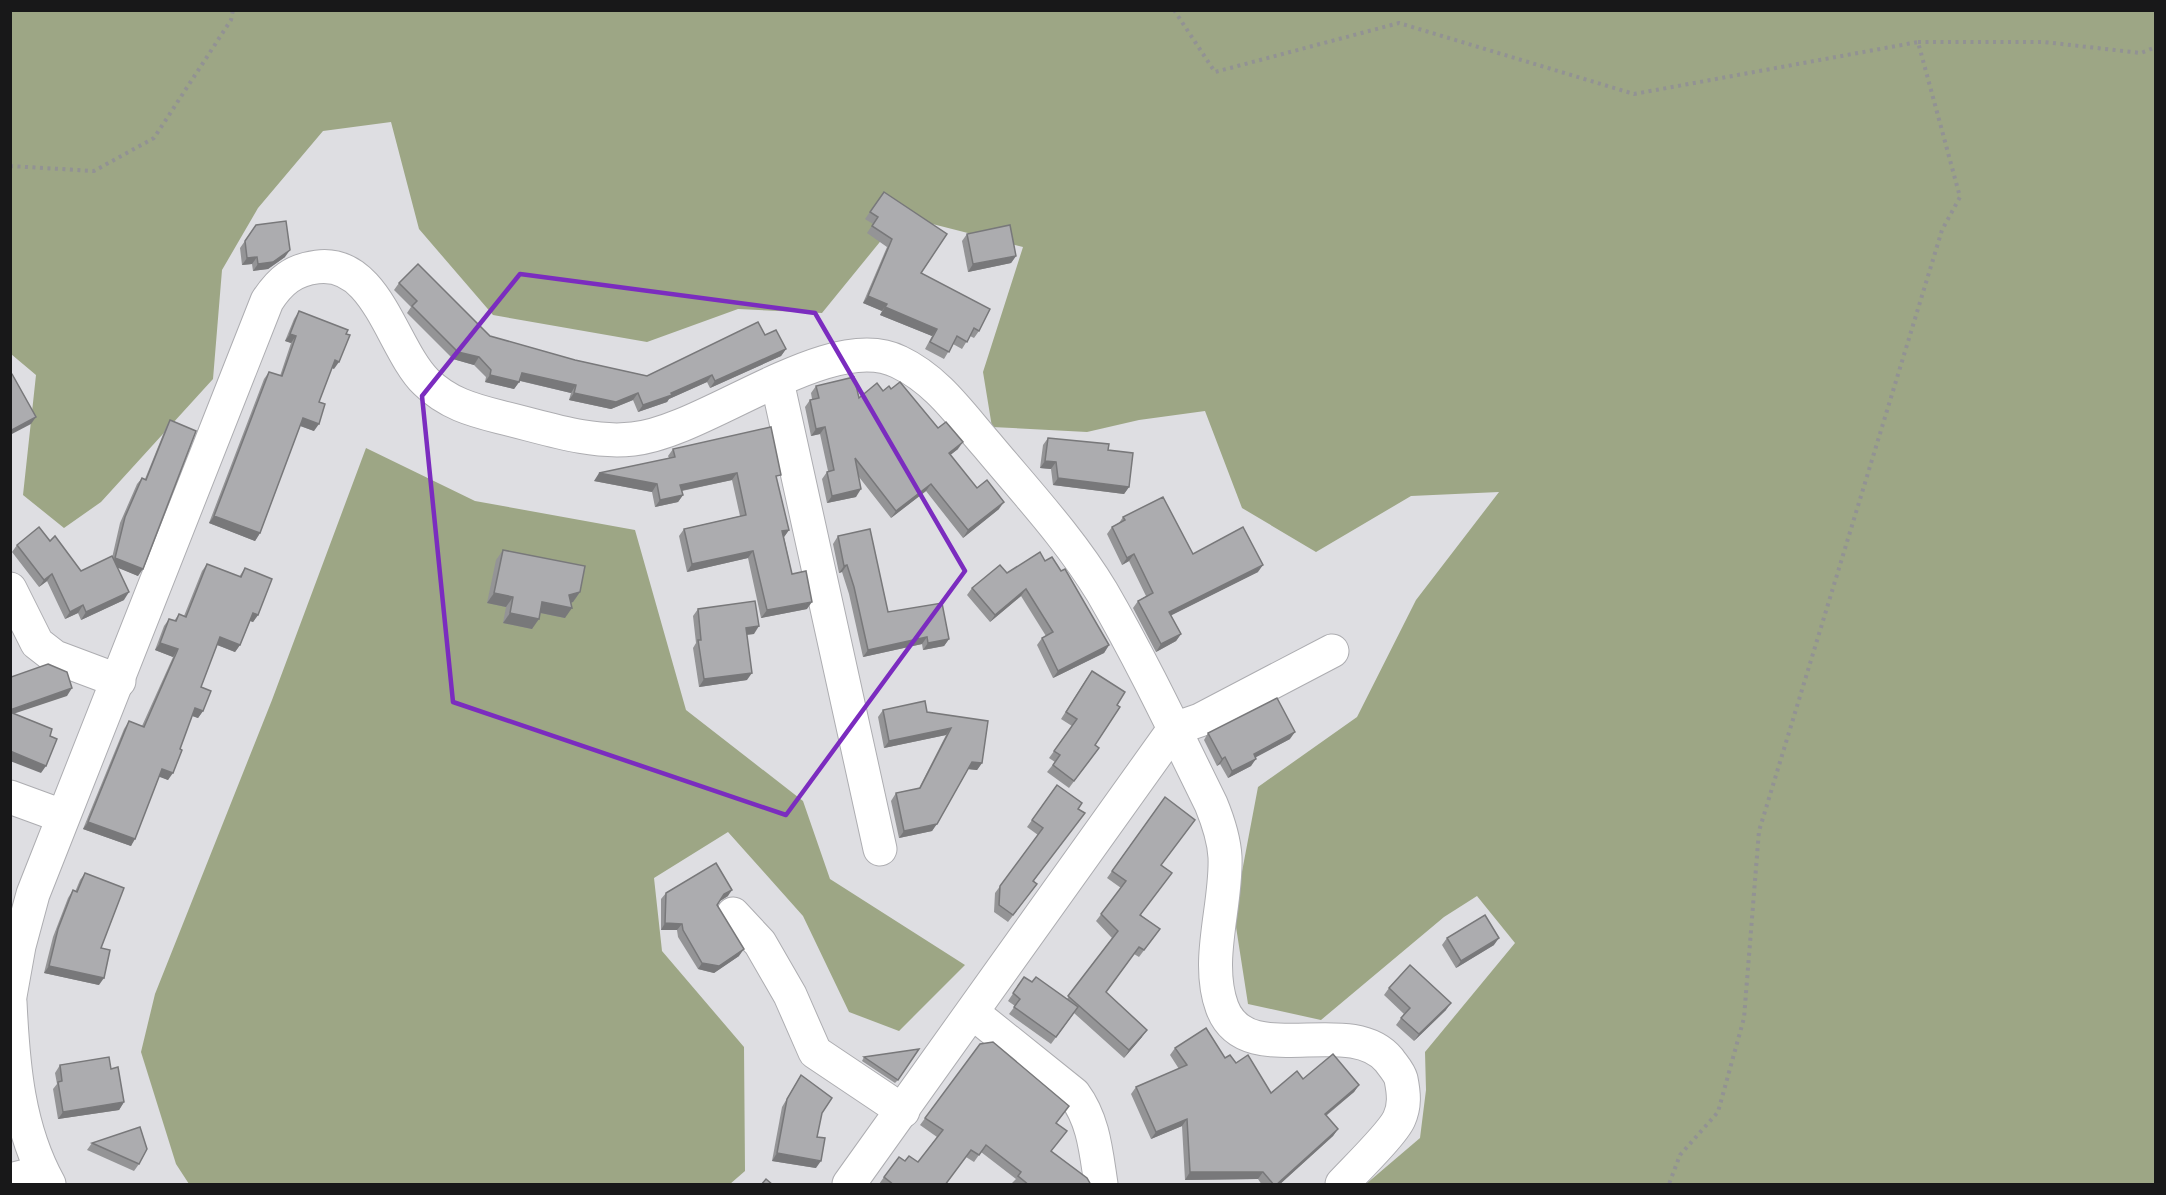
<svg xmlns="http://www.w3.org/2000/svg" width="2166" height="1195" font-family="'Source Sans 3',sans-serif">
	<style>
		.forest { fill: #9da685 }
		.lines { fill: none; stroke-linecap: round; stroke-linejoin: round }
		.minor-casing { stroke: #adadb1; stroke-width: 35 }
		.path { stroke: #929294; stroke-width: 4; stroke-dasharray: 3 4.5; stroke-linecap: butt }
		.minor { stroke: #fff; stroke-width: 33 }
		.wall { fill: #949496 }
		.shaded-wall { fill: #78787a }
		.building { fill: #acacaf; stroke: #78787a; stroke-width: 1.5 }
		.marked { fill: none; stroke: #7b2cbf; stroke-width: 4.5; stroke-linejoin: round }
	</style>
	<rect width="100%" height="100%" fill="#dedee2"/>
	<g class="forest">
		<polygon points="10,11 2155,11 2155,1184 1366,1184 1420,1138 1426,1090 1425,1052 1515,943 1477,896 1444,917 1321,1020 1248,1004 1234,914 1258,787 1357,717 1416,600 1499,492 1411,496 1316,552 1242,508 1205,411 1139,420 1087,432 992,427 983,372 1023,247 901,216 822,313 738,309 647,342 493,315 419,229 391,122 323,131 258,208 222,270 213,379 101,502 64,528 23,495 36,375 11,354"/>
		<polygon points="366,448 475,501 635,530 686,710 803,801 830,879 965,965 899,1031 849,1012 803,916 728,832 654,878 662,951 744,1047 745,1171 730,1184 189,1184 176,1164 141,1052 155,994 272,700"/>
	</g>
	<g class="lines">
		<g class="minor-casing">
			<g id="minor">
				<polyline points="777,381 880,849"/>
				<polyline points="10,589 37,643 55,657 119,681"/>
				<polyline points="10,797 62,816"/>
				<polyline points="733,914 760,943 790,995 815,1052 903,1111"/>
				<path d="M 10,996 L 19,946 L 33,894 L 267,301 C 280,281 293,270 317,267 C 377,259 392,349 426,382 C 447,403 472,410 500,417 C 543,427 589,444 633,439 C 706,432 831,327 899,362 C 937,380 960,414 987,445 C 1027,493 1070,539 1102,592 C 1142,661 1176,733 1211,804 C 1218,821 1224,839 1225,857 C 1227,905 1205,960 1222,1007 C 1246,1073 1349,1012 1389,1060 C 1394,1067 1399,1072 1401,1079 C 1404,1094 1405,1106 1399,1119 C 1392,1134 1355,1170 1342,1184"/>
				<path d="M 10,1002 C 13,1065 18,1128 49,1184"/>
				<path d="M 973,1013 L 1074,1094 C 1094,1121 1096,1152 1101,1184"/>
				<polyline points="10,1180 42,1172"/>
				<polyline points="849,1184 1174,729 1200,720 1332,651"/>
			</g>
		</g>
		<g class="path">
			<polyline points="1174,10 1215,72 1399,23 1634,94 1918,42 1960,197 1942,230 1759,831 1744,1018 1718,1112 1680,1155 1669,1184"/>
			<polyline points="1918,42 2044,42 2141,53 2156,47"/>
			<polyline points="10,166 94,171 154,138 231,20 233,10"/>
		</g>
		<use href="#minor" class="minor"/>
	</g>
	<g class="wall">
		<polygon points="884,192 921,273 979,331 974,338 970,336 962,349 953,344 944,359 925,349 932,336 880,315 882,311 863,303 887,247 867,233 873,224 865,219"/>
		<polygon points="256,225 285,257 268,269 253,271 252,264 242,265 240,248"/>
		<polygon points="967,234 1016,256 1011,263 968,272 962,241"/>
		<polygon points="399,283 490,336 575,360 647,376 765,335 786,349 781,356 710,388 707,382 669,399 667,402 638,412 633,400 611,409 569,400 571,393 520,381 514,389 485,382 486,377 474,365 453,359 407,313 411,307 394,290"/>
		<polygon points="299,311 334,369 332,368 319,402 314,431 300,426 260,533 255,541 209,523 264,379 269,372 280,376 291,343 285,341 294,319"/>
		<polygon points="816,386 859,398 891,389 938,428 958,449 950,455 977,488 999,509 963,538 926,491 891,518 859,477 856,497 827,503 822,479 827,472 828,471 820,434 811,436 805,407 810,400 812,399 811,393"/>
		<polygon points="170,420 138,576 117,567 124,600 81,620 78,613 65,619 47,581 39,587 12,552 17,545 50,541 81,571 112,558 120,523 137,484 142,478 145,479 166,427"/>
		<polygon points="1048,438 1108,450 1129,487 1124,494 1053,485 1051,469 1040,468 1043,445"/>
		<polygon points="673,449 777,481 789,530 784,537 792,574 807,609 761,618 748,558 687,572 679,536 684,529 740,516 732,480 682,491 683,495 678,502 655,507 652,492 594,481 669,458 668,456"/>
		<polygon points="1123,517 1193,554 1258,572 1171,615 1181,634 1176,641 1156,652 1133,608 1138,601 1146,596 1129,561 1122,565 1107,534 1112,527 1119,523"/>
		<polygon points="838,536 888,612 949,639 944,646 923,650 922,644 863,657 849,594 842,572 839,573 833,544"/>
		<polygon points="503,550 580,592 573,602 571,603 565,618 540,613 532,629 503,623 506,607 487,603 496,560"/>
		<polygon points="1045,561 1109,645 1104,653 1053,678 1037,645 1042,638 1046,636 1021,596 990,622 967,595 972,588 1007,573"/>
		<polygon points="207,564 239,577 245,568 258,615 253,622 250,621 240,645 235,652 217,645 201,687 203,711 198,718 192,716 168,780 159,776 131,846 83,829 124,729 129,721 142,726 173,657 155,650 164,626 169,619 174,621 179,614 184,616 202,571"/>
		<polygon points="698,609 754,634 747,635 747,680 699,687 693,648 696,643 693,616"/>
		<polygon points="1087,678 1117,705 1095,745 1099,748 1069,788 1047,772 1055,762 1049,758 1072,726 1061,719"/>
		<polygon points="883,710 927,712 988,721 982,763 977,770 968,769 932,831 899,838 891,801 896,793 919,788 946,735 884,748 878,717"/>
		<polygon points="1208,733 1290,739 1255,757 1251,766 1228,778 1220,764 1217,766 1204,740"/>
		<polygon points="1057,785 1079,809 1034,881 1037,884 1008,922 994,912 995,893 1038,835 1027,827"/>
		<polygon points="1165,797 1161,865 1141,915 1160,929 1139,957 1134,954 1106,992 1142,1037 1124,1058 1074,1013 1051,1044 1009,1014 1015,1006 1008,1001 1024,977 1032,982 1067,999 1112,938 1096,921 1121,888 1107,878"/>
		<polygon points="85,873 101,948 99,985 44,973 53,937 68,898 73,890 75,892 80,880"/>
		<polygon points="666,893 728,896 720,901 717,905 739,956 714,973 698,969 678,937 677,930 661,930 661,899"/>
		<polygon points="1447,938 1494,945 1456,968 1442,945"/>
		<polygon points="1389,988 1446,1010 1414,1041 1396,1025 1404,1014 1384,995"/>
		<polygon points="980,1044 1056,1124 1051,1152 1091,1185 1014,1185 1012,1183 1016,1179 981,1152 974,1162 966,1157 945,1185 879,1184 884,1177 905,1161 918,1162 937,1137 920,1125"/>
		<polygon points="1175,1048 1225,1058 1236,1063 1271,1093 1303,1079 1359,1085 1354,1092 1326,1116 1338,1129 1333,1136 1279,1185 1262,1185 1258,1179 1185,1180 1182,1126 1151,1139 1131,1094 1136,1087 1179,1069 1170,1055"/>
		<polygon points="864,1057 898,1080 895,1083 862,1061"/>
		<polygon points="60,1065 111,1069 124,1102 119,1110 58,1119 53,1089 57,1084 55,1073"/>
		<polygon points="801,1075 817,1137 816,1168 772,1161 782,1107"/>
		<polygon points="92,1143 139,1164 134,1171 87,1150"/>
	</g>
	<g class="shaded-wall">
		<polygon points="290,250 285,257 268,269 253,271 258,264"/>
		<polygon points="1016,256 1011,263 968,272 973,264"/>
		<polygon points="257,257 252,264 242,265 247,258"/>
		<polygon points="868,296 887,304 882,311 863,303"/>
		<polygon points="885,307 937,329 932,336 880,315"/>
		<polygon points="290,334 296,336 291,343 285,341"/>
		<polygon points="786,349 781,356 710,388 715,381"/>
		<polygon points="458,352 479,357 474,365 453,359"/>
		<polygon points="335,360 339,362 334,369 330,367"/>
		<polygon points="522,373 576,385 571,393 517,380"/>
		<polygon points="490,375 519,382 514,389 485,382"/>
		<polygon points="712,375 707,382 669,399 667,402 638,412 643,405"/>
		<polygon points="574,393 638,393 633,400 611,409 569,400"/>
		<polygon points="36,417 31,424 10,435 10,431"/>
		<polygon points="303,418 319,424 314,431 298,425"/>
		<polygon points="825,427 820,434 811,436 816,429"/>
		<polygon points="963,442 958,449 944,460 949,453"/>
		<polygon points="1045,461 1056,462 1051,469 1040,468"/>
		<polygon points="599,473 657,484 652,492 594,481"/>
		<polygon points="737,473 732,480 675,492 680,485"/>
		<polygon points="1058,478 1129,487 1124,494 1053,485"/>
		<polygon points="931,484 926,491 891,518 896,511"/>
		<polygon points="861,489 856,497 827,503 832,496"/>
		<polygon points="683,495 678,502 655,507 660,500"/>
		<polygon points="1004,502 999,509 963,538 968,530"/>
		<polygon points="214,516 260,533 255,541 209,523"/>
		<polygon points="789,530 784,537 777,539 782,531"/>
		<polygon points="753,551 748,558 687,572 692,564"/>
		<polygon points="1134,554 1129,561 1122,565 1127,558"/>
		<polygon points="115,558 143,569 138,576 111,565"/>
		<polygon points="847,565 842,572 839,573 844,566"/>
		<polygon points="1263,565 1258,572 1164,619 1169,612"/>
		<polygon points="52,574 47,581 39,587 44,580"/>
		<polygon points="1026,589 1021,596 990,622 995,615"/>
		<polygon points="129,592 124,600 81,620 86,612"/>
		<polygon points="580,592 573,602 563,605 569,595"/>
		<polygon points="494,593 513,597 506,607 487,603"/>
		<polygon points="542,602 572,608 565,618 536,612"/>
		<polygon points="812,602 807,609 761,618 767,610"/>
		<polygon points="83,605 78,613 65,619 70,612"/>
		<polygon points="253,613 258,615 253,622 248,620"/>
		<polygon points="510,613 539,619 532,629 503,623"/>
		<polygon points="759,626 754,634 741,635 746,628"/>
		<polygon points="1181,634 1176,641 1156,652 1161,644"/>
		<polygon points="220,637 240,645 235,652 215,644"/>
		<polygon points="927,637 922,644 863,657 868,650"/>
		<polygon points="949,639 944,646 923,650 928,643"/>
		<polygon points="160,643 178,649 173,657 155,650"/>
		<polygon points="1109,645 1104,653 1053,678 1058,671"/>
		<polygon points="752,673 747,680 699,687 704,679"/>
		<polygon points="72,688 67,696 10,715 10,710"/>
		<polygon points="195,708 203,711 198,718 190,715"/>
		<polygon points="951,728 946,735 884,748 889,741"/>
		<polygon points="1295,732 1290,739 1249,761 1254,754"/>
		<polygon points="10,751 46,766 41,773 10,761"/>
		<polygon points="1225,757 1220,764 1217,766 1222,759"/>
		<polygon points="1256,759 1251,766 1228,778 1232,771"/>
		<polygon points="972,762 982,763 977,770 967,769"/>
		<polygon points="162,769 173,773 168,780 157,776"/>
		<polygon points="88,822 135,839 131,846 83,829"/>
		<polygon points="937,824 932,831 899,838 904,831"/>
		<polygon points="732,890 728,896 720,901 724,894"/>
		<polygon points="665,923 682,924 677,930 661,930"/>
		<polygon points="1499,938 1494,945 1456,968 1461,961"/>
		<polygon points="744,949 739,956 714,973 698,969 702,963"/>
		<polygon points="49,966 104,978 99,985 44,973"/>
		<polygon points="1451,1003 1446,1010 1414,1041 1419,1034"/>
		<polygon points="1147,1030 1142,1037 1124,1058 1129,1050"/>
		<polygon points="1359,1085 1354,1092 1319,1121 1325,1114"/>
		<polygon points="124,1102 119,1110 58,1119 63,1112"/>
		<polygon points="1187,1119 1182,1126 1151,1139 1156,1132"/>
		<polygon points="1338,1129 1333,1136 1279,1185 1276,1185"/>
		<polygon points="777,1153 821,1161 816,1168 772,1161"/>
		<polygon points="1190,1172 1263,1172 1258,1179 1185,1180"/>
	</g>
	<g class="building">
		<polygon points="884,192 947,234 921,273 990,309 979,331 974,328 967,342 957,336 949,352 930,342 937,329 885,307 887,304 868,296 892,239 872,226 878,217 870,212"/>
		<polygon points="286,221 290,250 273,262 258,264 257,257 247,258 245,241 256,225"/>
		<polygon points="1010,225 1016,256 973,264 967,234"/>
		<polygon points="418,264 490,336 575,360 647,376 758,322 765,335 776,330 786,349 715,381 712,375 671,393 672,395 643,405 638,393 616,402 574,393 576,385 522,373 519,382 490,375 491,370 479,357 458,352 412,306 417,301 399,283"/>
		<polygon points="299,311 348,330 346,334 350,335 339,362 335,360 319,402 325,404 319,424 303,418 260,533 214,516 269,372 282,376 296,336 290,334"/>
		<polygon points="10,373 12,374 36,417 10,431"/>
		<polygon points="854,377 859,398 877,383 883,391 889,386 891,389 900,382 938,428 946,422 963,442 949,453 977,488 987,480 1004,502 968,530 931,484 896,511 855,458 861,489 832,496 827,472 834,470 825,427 816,429 810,400 819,398 816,386"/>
		<polygon points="170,420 196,431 143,569 115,558 125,517 142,478 146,480"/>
		<polygon points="771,427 781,475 776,476 789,530 782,531 792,574 806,571 812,602 767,610 753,551 692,564 684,529 746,515 737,473 680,485 683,495 660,500 657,484 599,473 675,457 673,449"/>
		<polygon points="1048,438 1109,444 1108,450 1133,453 1129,487 1058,478 1056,462 1045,461"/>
		<polygon points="1163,497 1193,554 1243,527 1263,565 1169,612 1181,634 1161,644 1138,601 1153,593 1134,554 1127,558 1112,527 1125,520 1123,517"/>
		<polygon points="39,527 50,541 55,536 81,571 112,556 129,592 86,612 83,605 70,612 52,574 44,580 17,545"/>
		<polygon points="870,529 888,612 942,603 949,639 928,643 927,637 868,650 854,587 847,565 844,566 838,536"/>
		<polygon points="503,550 585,566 580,592 569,595 572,608 542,602 539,619 510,613 513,597 494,593"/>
		<polygon points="1040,552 1045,561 1052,557 1061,571 1065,569 1109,645 1058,671 1042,638 1053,632 1026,589 995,615 972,588 1000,565 1007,573"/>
		<polygon points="207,564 241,577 245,568 272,579 258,615 253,613 240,645 220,637 201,687 211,691 203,711 195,708 180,749 182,750 173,773 162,769 135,839 88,822 129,721 144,727 178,649 160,643 169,619 176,621 179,614 186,617"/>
		<polygon points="755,601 759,626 746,628 752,673 704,679 698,640 701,640 698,609"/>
		<polygon points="48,664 67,672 72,688 10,710 10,679 11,677"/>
		<polygon points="1092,671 1125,692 1117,705 1120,707 1095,745 1099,748 1074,781 1053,765 1060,755 1054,751 1077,719 1066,712"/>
		<polygon points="1277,698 1295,732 1254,754 1256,759 1232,771 1225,757 1222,759 1208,733"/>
		<polygon points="925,701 927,712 988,721 982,763 972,762 937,824 904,831 896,793 920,788 951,728 889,741 883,710"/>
		<polygon points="10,712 52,729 50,736 57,739 46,766 10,751"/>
		<polygon points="1057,785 1082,803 1078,809 1085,813 1033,881 1037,884 1013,915 999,905 1000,886 1043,828 1032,820"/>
		<polygon points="1165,797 1195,820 1161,865 1172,873 1140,915 1160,929 1144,950 1139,947 1106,992 1147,1030 1129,1050 1068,996 1118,931 1101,914 1126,881 1112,871"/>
		<polygon points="716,863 732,890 724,894 717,905 744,949 719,966 702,963 683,930 682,924 665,923 666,893"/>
		<polygon points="85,873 124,888 101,948 110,950 104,978 49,966 58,929 73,890 77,892"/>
		<polygon points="1485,915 1499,938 1461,961 1447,938"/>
		<polygon points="1410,965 1451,1003 1419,1034 1401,1018 1410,1008 1389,988"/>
		<polygon points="1024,977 1032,982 1036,977 1078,1007 1056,1037 1014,1007 1020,999 1013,993"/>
		<polygon points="1206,1028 1225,1058 1230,1055 1236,1063 1248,1055 1271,1093 1297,1071 1303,1079 1333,1054 1359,1085 1325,1114 1338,1129 1276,1185 1274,1185 1263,1172 1190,1172 1187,1119 1156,1132 1136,1087 1187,1065 1175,1048"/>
		<polygon points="993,1042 1069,1106 1056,1123 1067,1131 1051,1151 1087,1178 1091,1185 1029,1185 1018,1176 1021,1172 986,1145 979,1155 971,1150 945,1185 894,1185 884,1177 899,1157 905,1161 909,1156 918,1162 943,1130 925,1118 980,1044"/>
		<polygon points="919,1049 898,1080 864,1057"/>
		<polygon points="109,1057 111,1069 118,1067 124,1102 63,1112 58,1082 62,1081 60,1065"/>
		<polygon points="801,1075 832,1098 822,1113 817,1137 825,1138 821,1161 777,1153 787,1099"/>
		<polygon points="140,1127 147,1149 139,1164 92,1143"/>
		<polygon points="766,1179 773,1185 761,1185"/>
	</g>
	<path class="marked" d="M 520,274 L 815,313 L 965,571 L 786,815 L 453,702 L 422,396 Z"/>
	<rect width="2166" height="1195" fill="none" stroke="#181819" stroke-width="24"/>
</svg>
